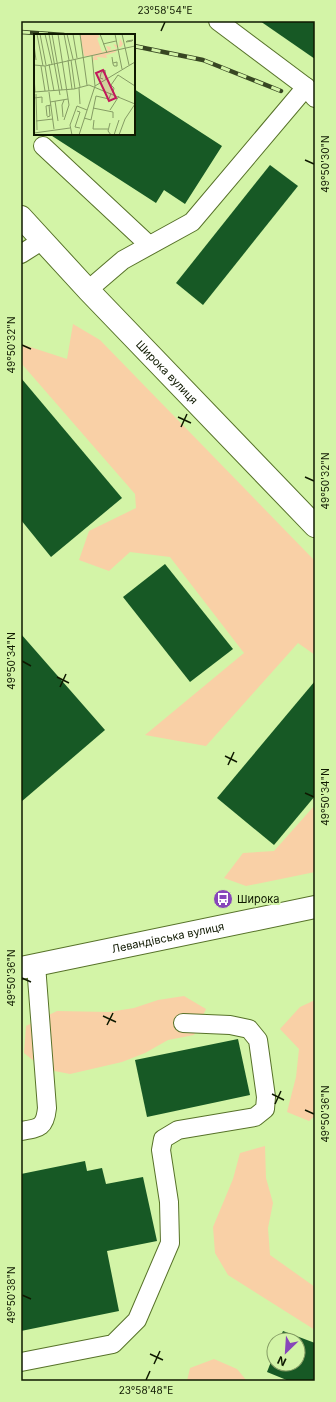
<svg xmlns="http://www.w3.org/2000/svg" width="336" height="1402" font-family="Inter,sans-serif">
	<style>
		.green { fill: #f9d0a6 }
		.building { fill: #175925 }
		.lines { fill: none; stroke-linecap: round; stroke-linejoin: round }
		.service-casing { stroke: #577229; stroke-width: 20 }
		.minor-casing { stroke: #577229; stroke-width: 24 }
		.secondary-casing { stroke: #577229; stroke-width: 24 }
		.service { stroke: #fff; stroke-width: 18 }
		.minor { stroke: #fff; stroke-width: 22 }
		.secondary { stroke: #fff; stroke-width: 22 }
		.rail-casing { stroke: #374622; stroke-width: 4.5 }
		.rail { stroke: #d3f4a7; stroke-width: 3; stroke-dasharray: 9; stroke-linecap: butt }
		.ticks { fill: none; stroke: #0f1900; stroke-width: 1.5 }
		.labels { text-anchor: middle; stroke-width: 4; stroke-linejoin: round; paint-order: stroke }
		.street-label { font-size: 11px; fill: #0f1900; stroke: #d3f4a7 }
		.poi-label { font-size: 11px; fill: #0f1900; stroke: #d3f4a7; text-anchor: start }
		.inset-road { fill: none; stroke: #859c64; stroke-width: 1 }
		.view { fill: #c2185b; fill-opacity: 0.15; stroke: #c2185b; stroke-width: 2 }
		.inset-edge { fill: none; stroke: #0f1900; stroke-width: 2 }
		.neatline { fill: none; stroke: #0f1900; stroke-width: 1.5 }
		.ticks-label { font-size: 10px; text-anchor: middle; fill: #0f1900 }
	</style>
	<rect width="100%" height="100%" fill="#d3f4a7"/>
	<g class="green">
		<polygon points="73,324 100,340 315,561 315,655 298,643 206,746 145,735 244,653 170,557 130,552 109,571 79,560 89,531 136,508 135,494 21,363 21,344 67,359"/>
		<polygon points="315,805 315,872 246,886 224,878 243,853 274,851"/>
		<polygon points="184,996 206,1009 194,1035 168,1040 145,1053 122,1062 70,1074 44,1069 24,1053 26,1026 57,1011 109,1012 134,1008 158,1000"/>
		<polygon points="315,1000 315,1116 309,1121 287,1112 296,1077 299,1049 280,1029 300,1007"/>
		<polygon points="265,1146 266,1178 273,1203 268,1228 270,1255 315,1287 315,1330 228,1275 215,1253 213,1227 233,1179 240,1153"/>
		<polygon points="214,1359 237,1369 247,1381 187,1381 190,1368"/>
	</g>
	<g class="building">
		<polygon points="260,21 315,21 315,59"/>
		<polygon points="134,89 222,146 185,204 164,190 156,203 49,134 134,134"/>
		<polygon points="270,165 298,186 203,305 176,283"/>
		<polygon points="21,378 122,498 51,557 21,520"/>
		<polygon points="165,564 233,649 190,682 123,597"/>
		<polygon points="21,634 105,730 21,802"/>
		<polygon points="315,681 315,796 274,845 217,798"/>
		<polygon points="238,1039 250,1095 147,1117 135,1060"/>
		<polygon points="85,1161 87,1171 102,1168 106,1184 143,1177 157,1241 107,1251 119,1311 21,1331 21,1174"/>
		<polygon points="283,1331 315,1343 315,1381 289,1381 267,1372 274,1354 274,1364 298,1364 298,1340 279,1340"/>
	</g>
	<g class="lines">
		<g class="service-casing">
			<g id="service">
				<polyline points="218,21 306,87"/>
				<polyline points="43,146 149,245"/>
				<polyline points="21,254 43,240"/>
				<polyline points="88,290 123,260 192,222 306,87 315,98"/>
				<path d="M 21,1131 C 39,1128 45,1128 47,1108 L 36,965"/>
				<polyline points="21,1362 113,1344 137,1320 170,1243 169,1202 161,1150 163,1139 178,1130 255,1117 265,1109 266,1097 258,1040 249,1029 230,1025 183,1023"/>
			</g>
		</g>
		<g class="minor-casing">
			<g id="minor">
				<path id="s1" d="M 21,217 L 88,290 L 315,526"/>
			</g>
		</g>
		<g class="secondary-casing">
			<g id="secondary">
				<path id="s2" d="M 21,968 L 315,907"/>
			</g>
		</g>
		<use href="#service" class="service"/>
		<use href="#minor" class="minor"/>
		<use href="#secondary" class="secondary"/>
		<g class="rail-casing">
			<g id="rail">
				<polyline points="21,32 64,35"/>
				<polyline points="134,46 203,60 281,91"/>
			</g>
		</g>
		<use href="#rail" class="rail"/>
	</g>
	<path class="ticks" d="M 161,31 L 165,22M 305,160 L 314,164M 22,345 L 31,349M 178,417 L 191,423M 181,427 L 187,414M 305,477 L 314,481M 22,661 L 31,666M 57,677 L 69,683M 60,687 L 66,674M 225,756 L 237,762M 228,765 L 234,752M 305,793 L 314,797M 22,978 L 31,982M 103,1016 L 116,1022M 107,1025 L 113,1013M 272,1094 L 284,1100M 275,1104 L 281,1091M 305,1110 L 314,1114M 22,1295 L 31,1299M 150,1354 L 163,1360M 154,1364 L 160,1351M 146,1380 L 150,1371"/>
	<defs>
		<g id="bus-disc" transform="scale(1)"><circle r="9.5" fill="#8746ba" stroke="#d3f4a7"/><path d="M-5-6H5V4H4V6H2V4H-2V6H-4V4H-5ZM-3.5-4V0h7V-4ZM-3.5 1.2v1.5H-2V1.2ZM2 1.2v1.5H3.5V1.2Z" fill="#fff"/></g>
	</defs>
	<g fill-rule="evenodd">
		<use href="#bus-disc" x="223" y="899"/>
	</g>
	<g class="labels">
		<g class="street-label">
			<text dy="4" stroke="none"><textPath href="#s1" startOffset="213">Широка вулиця</textPath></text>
			<text dy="4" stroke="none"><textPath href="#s2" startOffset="150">Левандівська вулиця</textPath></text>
		</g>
		<g class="poi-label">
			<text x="237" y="903">Широка</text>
		</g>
	</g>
	<g transform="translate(34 34)">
		<rect width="101" height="101" fill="#d3f4a7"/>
		<path d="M 46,0 L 63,0 L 66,3 L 63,4 L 68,18 L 74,16 L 72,12 L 77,13 L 76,16 L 83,15 L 79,10 L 85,12 L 86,4 L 89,10 L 87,13 L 83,12 L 82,18 L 72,21 L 73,24 L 63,23 L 64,26 L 60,26 L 60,29 L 59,24 L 60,22 L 50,22 Z" fill="#f9d0a6"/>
		<path class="inset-road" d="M 3,0 L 9,32M 6,0 L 12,31M 11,0 L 18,30M 15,0 L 26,61M 18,0 L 28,56M 24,0 L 35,71 L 30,86M 30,0 L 35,26M 33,0 L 39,25M 39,0 L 43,24M 46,0 L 53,51M 66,0 L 73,19M 81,0 L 88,35M 88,0 L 95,31M 99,6 L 98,7 L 92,8 L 93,7 ZM 69,10 L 82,7M 0,11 L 2,26M 58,22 L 61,52M 78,23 L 79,30 L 80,32 L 83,32 L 83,28 L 79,29M 41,25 L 46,53M 34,26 L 38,55M 37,26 L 41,55M 15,30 L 20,57M 0,31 L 11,32 L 101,12M 7,32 L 11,57M 11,32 L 15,57M 0,42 L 1,58M 69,45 L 66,44 L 67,39 L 71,36 L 72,45M 61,52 L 101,28M 45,54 L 46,70M 0,58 L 40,55 L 55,51 L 101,70M 15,58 L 20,95M 79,59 L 80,54 L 77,51 L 84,41 L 101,52M 2,60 L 3,96M 0,64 L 8,63 L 8,69M 21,67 L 24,87M 16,68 L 34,65M 59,74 L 79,78 L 79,84M 76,76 L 85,62M 43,77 L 46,78 L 41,93 L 46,94M 13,82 L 12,72 L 17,71M 13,83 L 16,82 L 15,71M 29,83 L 28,71 L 30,66M 50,84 L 57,86 L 62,62 L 75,65 L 77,59M 60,86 L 59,95 L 74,95M 2,87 L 19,85M 76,89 L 74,97 L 77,101M 0,99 L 36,94M 38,101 L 36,91 L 43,72 L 53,76M 45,101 L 61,52M 80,101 L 85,86M 85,101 L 91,85 L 101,70"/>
		<path class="view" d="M 69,36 L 82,64 L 75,67 L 62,39 Z"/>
		<rect width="101" height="101" class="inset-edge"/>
	</g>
	<rect width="336" height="1402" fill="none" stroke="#d3f4a7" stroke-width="44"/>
	<g transform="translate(286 1352) rotate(205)"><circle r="19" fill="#d3f4a7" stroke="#859c64"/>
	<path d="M0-3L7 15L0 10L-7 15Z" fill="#8746ba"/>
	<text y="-6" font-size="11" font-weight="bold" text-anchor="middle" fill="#0f1900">N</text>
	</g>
	<rect x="22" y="22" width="292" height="1358" class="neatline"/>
	<g class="ticks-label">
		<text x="165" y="14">23°58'54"E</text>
		<text transform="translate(325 164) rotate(-90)" y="4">49°50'30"N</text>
		<text transform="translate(11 345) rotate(-90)" y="4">49°50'32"N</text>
		<text transform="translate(325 481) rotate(-90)" y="4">49°50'32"N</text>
		<text transform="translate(11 661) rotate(-90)" y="4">49°50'34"N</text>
		<text transform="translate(325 797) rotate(-90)" y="4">49°50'34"N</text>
		<text transform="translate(11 978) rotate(-90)" y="4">49°50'36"N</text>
		<text transform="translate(325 1114) rotate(-90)" y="4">49°50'36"N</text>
		<text transform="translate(11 1295) rotate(-90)" y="4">49°50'38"N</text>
		<text x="146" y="1394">23°58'48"E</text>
	</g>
</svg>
